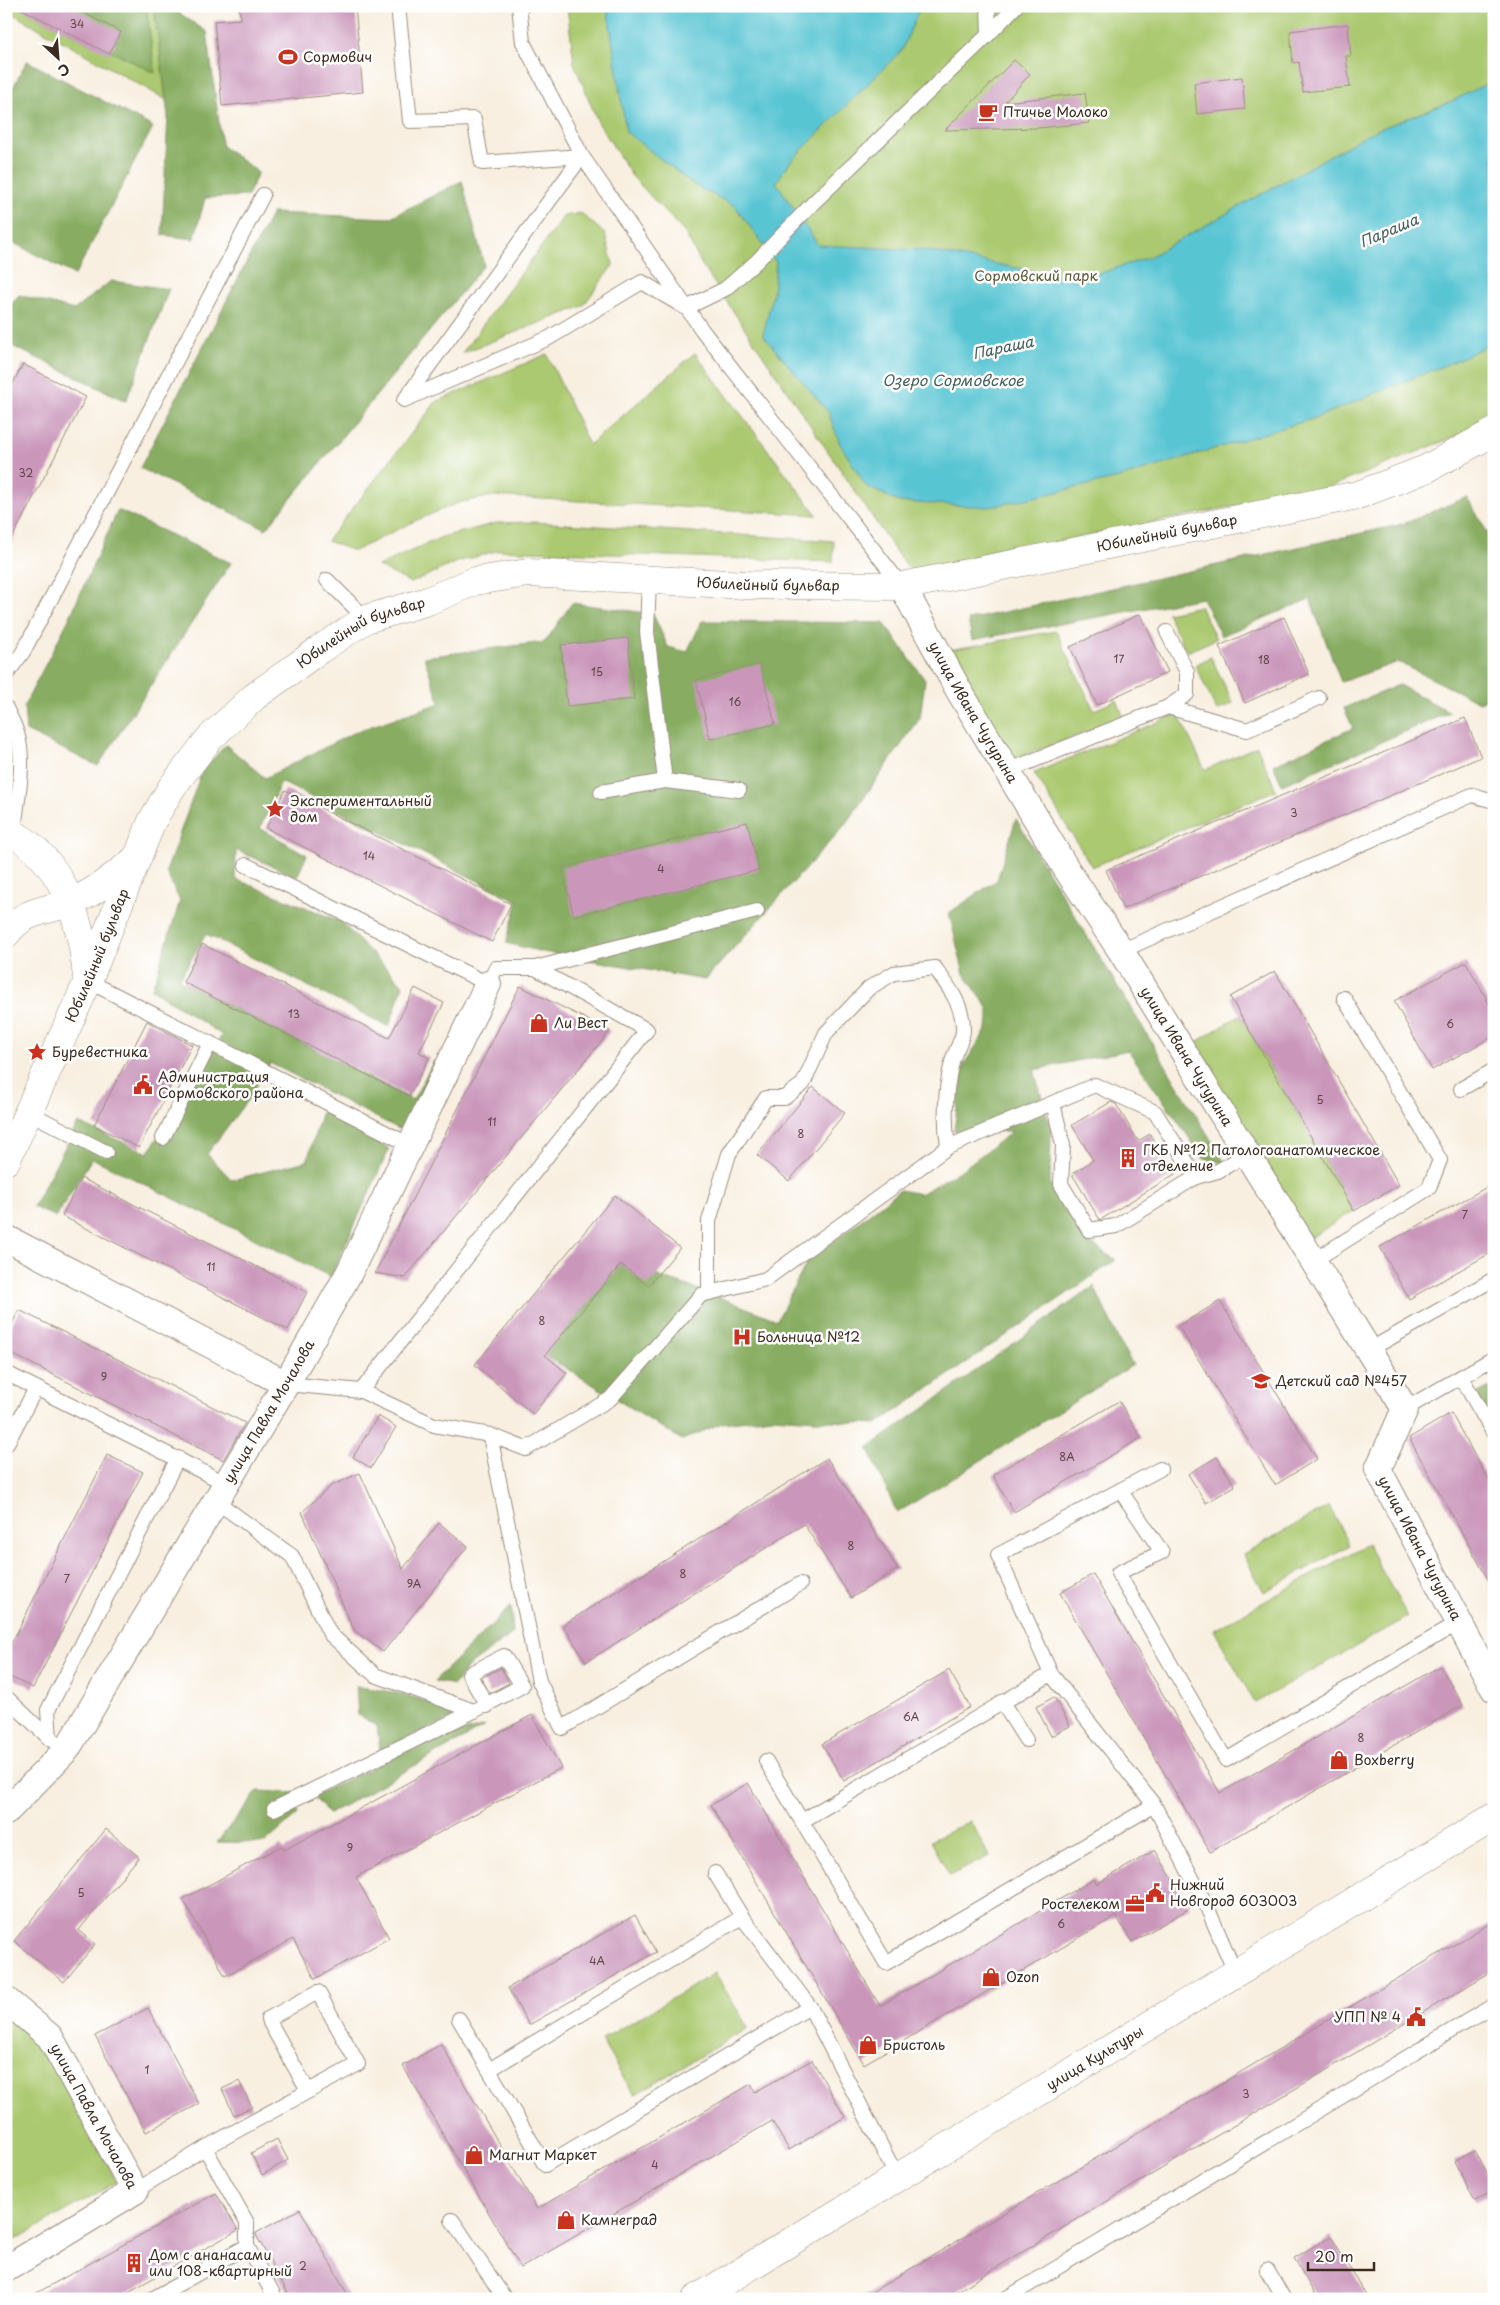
<svg xmlns="http://www.w3.org/2000/svg" width="1500" height="2305" font-family="'Playpen Sans',sans-serif">
	<style>
		.green { fill: #abc970; stroke: #737a47 }
		.forest { fill: #88ad62; stroke: #626c40 }
		.water { fill: #59c5d3; stroke: #4a7878 }
		.building { fill: #ca97bb }
		.lines { fill: none; stroke-linecap: round; stroke-linejoin: round }
		.service-casing { stroke: #9a8c7f; stroke-width: 16 }
		.minor-casing { stroke: #9a8c7f; stroke-width: 28 }
		.tertiary-casing { stroke: #9a8c7f; stroke-width: 29 }
		.secondary-casing { stroke: #9a8c7f; stroke-width: 29 }
		.service { stroke: #fff; stroke-width: 14 }
		.minor { stroke: #fff; stroke-width: 26 }
		.tertiary { stroke: #fff; stroke-width: 28 }
		.secondary { stroke: #fff; stroke-width: 28 }
		.labels { text-anchor: middle; stroke-width: 5; stroke-linejoin: round; paint-order: stroke }
		.number-label { font-size: 11px; fill: #5f4545 }
		.poi-label { font-size: 14px; fill: #3b2a1e; stroke: #fff; text-anchor: start }
		.park-label { font-size: 14px; fill: #5d5a37; stroke: #fff }
		.street-label { font-size: 14px; fill: #3b2a1e; stroke: #fff }
		.water-label { font-size: 15px; font-style: italic; fill: #46605d; stroke: #fff }
	</style>
	<rect width="100%" height="100%" fill="#fff"/>
	<filter id="ink" filterUnits="userSpaceOnUse"><feTurbulence type="fractalNoise" baseFrequency=".02" numOctaves="2"/><feDisplacementMap in="SourceGraphic" scale="10" xChannelSelector="R" yChannelSelector="G"/><feConvolveMatrix kernelMatrix="1 2 1 2 8 2 1 2 1" color-interpolation-filters="sRGB"/></filter>
	<filter id="wash" filterUnits="userSpaceOnUse"><feTurbulence type="fractalNoise" baseFrequency=".0096" numOctaves="4" result="noise"/><feDisplacementMap in="SourceGraphic" scale="20" xChannelSelector="R" yChannelSelector="G"/><feGaussianBlur stdDeviation="1.12" result="paint"/><feColorMatrix in="noise" values="0 0 0 0 0 0 0 0 0 0 0 0 0 0 0 0 0 1.4 0 .05"/><feComposite in="paint" operator="in"/></filter>
	<g filter="url(#wash)">
		<rect width="100%" height="100%" fill="#f8efe0"/>
		<g class="green">
			<polygon points="6,6 163,6 174,104 6,10"/>
			<polygon points="567,6 1494,6 1494,416 1459,435 1330,487 912,571 898,555 702,265 685,233 632,176 598,122 574,63"/>
			<polygon points="581,213 605,234 613,265 583,306 462,353 564,216"/>
			<polygon points="695,353 817,515 493,496 458,503 417,520 354,551 327,541 436,402 547,354 589,445"/>
			<polygon points="534,522 834,541 833,562 500,550 457,562 411,583 378,566 442,537 497,523"/>
			<polygon points="1200,606 1216,639 1187,652 1167,613"/>
			<polygon points="1056,631 1094,710 1117,700 1124,718 1012,760 949,650"/>
			<polygon points="1211,657 1233,703 1217,711 1195,665"/>
			<polygon points="1178,714 1205,770 1257,746 1276,790 1092,867 1034,773"/>
			<polygon points="1240,1015 1354,1211 1310,1238 1193,1044"/>
			<polygon points="1329,1506 1350,1545 1264,1592 1243,1554"/>
			<polygon points="1367,1544 1408,1617 1255,1703 1214,1630"/>
			<polygon points="970,1821 989,1856 950,1876 931,1841"/>
			<polygon points="715,1973 748,2028 634,2095 601,2040"/>
			<polygon points="6,2015 47,2053 117,2182 6,2245"/>
		</g>
		<g class="forest">
			<polygon points="23,6 146,6 155,73"/>
			<polygon points="154,6 169,6 207,32 222,146 258,172 248,196 205,198 194,239 162,235 168,116"/>
			<polygon points="27,61 153,127 75,275 6,239 6,101"/>
			<polygon points="462,181 484,265 266,529 140,468 272,213 389,218"/>
			<polygon points="111,281 169,289 126,401 6,343 6,310 19,295 74,310"/>
			<polygon points="1467,497 1494,544 1494,696 1479,702 1398,662 1341,682 1310,599 1221,636 1202,598 972,640 968,620 1403,524"/>
			<polygon points="118,510 231,563 98,766 26,731 24,706 68,621"/>
			<polygon points="572,603 653,614 668,647 687,652 702,621 884,623 925,680 920,718 844,826 705,980 543,952 506,943 518,901 281,782 260,828 307,855 297,877 236,850 235,879 340,921 403,985 389,1027 206,934 179,980 413,1100 434,1061 458,1081 407,1133 270,1063 251,1095 207,1154 232,1180 307,1161 323,1108 389,1149 331,1277 92,1158 56,1217 33,1207 78,1123 148,1153 222,1035 152,989 180,901 166,872 202,771 226,745 265,778 357,731 440,703 424,657 545,642"/>
			<polygon points="1399,685 1450,712 1282,785 1273,765 1353,728 1344,708"/>
			<polygon points="1016,819 1225,1163 1204,1159 1128,1050 1034,1070 1051,1128 1050,1183 1084,1239 1116,1260 877,1424 772,1417 722,1423 682,1440 545,1355 621,1264 709,1293 777,1320 807,1262 900,1190 920,1194 963,1169 1013,1131 954,1131 963,1066 987,1029 989,1009 964,974 949,913 997,880"/>
			<polygon points="1094,1286 1121,1345 1133,1365 897,1513 868,1448"/>
			<polygon points="1494,1385 1494,1435 1472,1396"/>
			<polygon points="511,1606 513,1633 470,1665 454,1685 434,1681"/>
			<path d="M 356,1687 C 389,1690 427,1697 455,1717 L 380,1750 L 377,1726 L 358,1715 Z"/>
			<polygon points="485,1726 329,1814 313,1796 421,1744"/>
			<polygon points="258,1791 296,1793 298,1814 265,1843 217,1842"/>
		</g>
		<polygon class="water" points="607,6 921,6 902,50 791,161 776,182 818,245 923,250 1080,280 1149,257 1374,131 1450,102 1494,80 1494,342 1455,361 1318,417 1119,478 990,507 899,502 866,486 840,444 829,413 763,335 773,293 776,262 735,206 694,185 626,132"/>
		<g id="blocks">
			<g class="building">
				<polygon points="16,6 70,6 121,32 109,54"/>
				<polygon points="239,6 355,6 363,92 222,106 214,21 241,19"/>
				<polygon points="1348,24 1351,56 1346,56 1350,87 1303,92 1299,62 1293,63 1290,31"/>
				<polygon points="1014,60 1030,74 1005,102 1085,93 1089,123 1038,128 945,130"/>
				<polygon points="1242,77 1245,109 1197,114 1194,83"/>
				<polygon points="23,364 86,397 6,550 6,396"/>
				<polygon points="1140,614 1168,672 1097,705 1070,647"/>
				<polygon points="1284,617 1309,674 1245,703 1219,646"/>
				<polygon points="628,638 634,699 567,706 561,645"/>
				<polygon points="760,664 775,724 710,739 696,680"/>
				<polygon points="1465,718 1481,757 1123,909 1106,870"/>
				<polygon points="285,790 511,904 492,942 266,828"/>
				<polygon points="747,822 759,870 574,916 562,868"/>
				<polygon points="202,944 389,1038 415,988 444,1003 419,1052 429,1058 409,1096 183,982"/>
				<polygon points="1466,962 1494,1012 1494,1036 1432,1070 1394,1001"/>
				<polygon points="1275,971 1399,1185 1354,1211 1230,997"/>
				<polygon points="520,986 610,1031 405,1278 375,1273"/>
				<polygon points="147,1021 192,1045 139,1148 94,1125"/>
				<polygon points="813,1087 845,1113 789,1181 757,1155"/>
				<polygon points="1111,1102 1116,1104 1138,1141 1150,1134 1175,1174 1100,1220 1072,1174 1093,1160 1072,1125"/>
				<polygon points="81,1178 307,1292 288,1330 62,1216"/>
				<polygon points="1494,1183 1494,1251 1409,1299 1380,1247"/>
				<polygon points="615,1195 680,1248 648,1286 621,1264 545,1355 567,1373 533,1414 475,1365"/>
				<polygon points="1220,1301 1317,1459 1275,1485 1178,1326"/>
				<polygon points="19,1310 245,1423 223,1460 6,1351 6,1336"/>
				<polygon points="1119,1401 1141,1438 1014,1512 993,1475"/>
				<polygon points="1451,1413 1494,1490 1494,1590 1409,1438"/>
				<polygon points="378,1416 396,1427 371,1468 353,1457"/>
				<polygon points="107,1455 143,1472 33,1688 6,1675 6,1654"/>
				<polygon points="1217,1457 1235,1486 1206,1503 1188,1474"/>
				<polygon points="827,1458 898,1569 851,1598 804,1524 586,1662 563,1625"/>
				<polygon points="360,1473 403,1569 439,1523 468,1546 383,1652 354,1630 302,1512 331,1486"/>
				<polygon points="1093,1574 1220,1793 1440,1666 1463,1705 1210,1852 1060,1593"/>
				<polygon points="501,1668 509,1683 490,1693 481,1678"/>
				<polygon points="949,1670 970,1707 844,1781 822,1744"/>
				<polygon points="1054,1697 1070,1726 1051,1736 1036,1707"/>
				<polygon points="532,1715 561,1768 356,1877 389,1938 315,1979 293,1939 225,1976 183,1899 281,1846 284,1850"/>
				<polygon points="748,1783 880,2006 1094,1879 1097,1884 1155,1850 1190,1908 1132,1942 1116,1916 864,2064 711,1805"/>
				<polygon points="106,1829 139,1857 79,1930 95,1944 64,1982 14,1941"/>
				<polygon points="635,1915 656,1952 529,2025 508,1988"/>
				<polygon points="1494,1921 1494,1970 1131,2187 944,2299 860,2299"/>
				<polygon points="148,2008 199,2104 146,2132 95,2036"/>
				<polygon points="441,2044 537,2209 751,2084 755,2092 812,2060 845,2117 789,2150 772,2121 521,2268 403,2066"/>
				<polygon points="239,2081 252,2107 234,2115 222,2089"/>
				<polygon points="277,2139 288,2160 262,2175 251,2153"/>
				<polygon points="1475,2150 1494,2188 1494,2192 1475,2201 1454,2161"/>
				<polygon points="216,2193 238,2230 116,2299 26,2299"/>
				<polygon points="300,2209 350,2299 291,2299 256,2235 256,2233"/>
				<polygon points="1331,2236 1368,2299 1318,2299 1310,2286 1294,2258"/>
			</g>
		</g>
	</g>
	<g filter="url(#ink)">
		<use href="#blocks" fill-opacity="0" stroke="#9a8c7f" stroke-width="1"/>
		<g class="lines">
			<g class="service-casing">
				<g id="service">
					<polyline points="398,6 410,121 474,119 482,163 582,156 405,399"/>
					<polyline points="519,6 523,42 582,156 702,330 902,586"/>
					<polyline points="989,34 1016,6"/>
					<polyline points="404,400 549,338 642,282 686,308 725,289 756,262 813,203 989,34 988,6"/>
					<polyline points="327,580 366,619"/>
					<polyline points="649,580 647,632 665,781 739,790"/>
					<polyline points="1167,632 1187,672 1187,694 1168,707"/>
					<polyline points="6,675 23,652 263,195"/>
					<path d="M 6,708 C 10,717 16,727 18,737 C 26,767 16,803 14,833"/>
					<polyline points="1007,771 1168,707 1247,730 1319,698"/>
					<polyline points="601,792 665,781"/>
					<polyline points="246,865 488,984 496,968 535,968 647,1030 361,1391"/>
					<polyline points="1121,951 1472,795 1494,801"/>
					<polyline points="535,968 757,911"/>
					<polyline points="88,981 410,1145"/>
					<polyline points="1461,1089 1494,1070"/>
					<polyline points="28,1112 106,1152"/>
					<polyline points="163,1138 210,1043"/>
					<polyline points="1196,1177 1218,1171 1247,1154"/>
					<polyline points="1313,1261 1429,1188 1440,1160 1344,998"/>
					<path d="M 709,1293 L 709,1221 L 729,1154 L 766,1098 L 784,1098 L 803,1084 L 826,1033 L 869,988 L 894,973 L 935,968 C 948,986 964,1006 963,1030 C 963,1040 954,1052 952,1062 C 945,1090 944,1119 948,1147"/>
					<polyline points="1369,1350 1494,1279"/>
					<polyline points="6,1373 227,1484"/>
					<polyline points="1461,1377 1494,1434"/>
					<polyline points="286,1384 361,1391 434,1425 490,1435 539,1681 562,1728 800,1584"/>
					<polyline points="1405,1409 1494,1358"/>
					<polyline points="490,1435 526,1449 610,1399 701,1295 766,1279 948,1147 1095,1085 1155,1112 1196,1177 1116,1226 1089,1230 1061,1184 1063,1145 1053,1103"/>
					<polyline points="6,1445 36,1388"/>
					<polyline points="1160,1469 998,1555 1051,1674 1154,1805 1207,1907 1235,1972"/>
					<polyline points="1120,1490 1162,1552 1118,1573 1226,1760 1458,1623"/>
					<polyline points="217,1502 292,1556 330,1634 375,1675 474,1711 522,1686 504,1656 469,1674 487,1706"/>
					<polyline points="6,1697 50,1739"/>
					<polyline points="1002,1702 1026,1740"/>
					<polyline points="67,1749 50,1739 48,1710 178,1458"/>
					<polyline points="766,1761 886,1963 1154,1805"/>
					<polyline points="274,1809 474,1711"/>
					<polyline points="802,1821 1051,1674"/>
					<polyline points="715,1873 742,1917 810,2007 897,2177"/>
					<polyline points="742,1917 489,2070 545,2165 810,2007"/>
					<polyline points="459,2019 489,2070"/>
					<polyline points="205,2148 247,2223 247,2246"/>
					<polyline points="135,2191 205,2148 358,2064 318,1992 268,2019 308,2091"/>
					<polyline points="452,2220 505,2299"/>
					<polyline points="1267,2270 1284,2299"/>
					<polyline points="152,2299 247,2246 276,2299"/>
					<polyline points="1005,2299 1494,2005"/>
				</g>
			</g>
			<g class="minor-casing">
				<g id="minor">
					<path id="s1" d="M 902,586 L 958,689 L 1067,870 L 1121,951 L 1405,1409 L 1378,1469 L 1494,1689"/>
					<polyline points="6,1238 286,1384"/>
					<path id="s2" d="M 6,1812 L 67,1749 L 286,1384 L 349,1273 L 488,984"/>
					<path id="s3" d="M 6,2000 L 50,2037 L 135,2191 L 6,2269"/>
				</g>
			</g>
			<g class="tertiary-casing">
				<g id="tertiary">
					<path d="M 6,830 C 63,857 81,919 87,977"/>
					<path d="M 6,934 C 25,909 45,912 71,902 C 95,893 117,874 136,859"/>
					<path id="s4" d="M 6,1161 L 88,981 L 152,821 L 172,787 L 209,739 L 254,697 L 319,650 L 366,619 L 428,601 L 475,581 L 528,573 L 746,585 L 902,586 L 1358,495 L 1426,469 L 1494,432"/>
				</g>
			</g>
			<g class="secondary-casing">
				<g id="secondary">
					<path id="s5" d="M 696,2299 L 1494,1817"/>
				</g>
			</g>
			<use href="#service" class="service"/>
			<use href="#minor" class="minor"/>
			<use href="#tertiary" class="tertiary"/>
			<use href="#secondary" class="secondary"/>
		</g>
	</g>
	<defs>
		<g id="stadium-bare" transform="scale(1.5)"><path d="M0-5a6.5 5 0 1 0 0 10a6.5 5 0 1 0 0-10ZM-3.5-1.8h7v3.6h-7Z" fill="#c8321e" stroke="#fff" stroke-width="2.5" paint-order="stroke"/></g>
		<g id="cafe-bare" transform="scale(1.5)"><path d="M-5.5-4.5H6V0H3Q3 3.5 0 3.5H-2.5Q-5.5 3.5-5.5 0ZM3-3.2v2h1.7v-2ZM-6 4.5H4V6H-6Z" fill="#c8321e" stroke="#fff" stroke-width="2.5" paint-order="stroke"/></g>
		<g id="sight-bare" transform="scale(1.5)"><path d="M0-6L1.8-2.2L6-1.7L2.9 1.2L3.7 5.4L0 3.3L-3.7 5.4L-2.9 1.2L-6-1.7L-1.8-2.2Z" fill="#c8321e" stroke="#fff" stroke-width="2.5" paint-order="stroke"/></g>
		<g id="shop-bare" transform="scale(1.5)"><path d="M-5-2.5h2.3a2.7 3.5 0 0 1 5.4 0H5L5.5 6h-11ZM-1.5-2.5h3a1.5 2.3 0 0 0-3 0Z" fill="#c8321e" stroke="#fff" stroke-width="2.5" paint-order="stroke"/></g>
		<g id="civic-bare" transform="scale(1.5)"><path d="M-.6-6.5H3V-4.5H.6V-3L4-1V1h2V6H-6V1h2V-1L-.6-3ZM-1.2 2.5V6h2.4V2.5Z" fill="#c8321e" stroke="#fff" stroke-width="2.5" paint-order="stroke"/></g>
		<g id="building-bare" transform="scale(1.5)"><path d="M-4-6H4V6H1V3H-1V6H-4ZM-2.5-4.3h1.7v1.8h-1.7ZM.8-4.3h1.7v1.8H.8ZM-2.5-1h1.7V.8h-1.7ZM.8-1h1.7V.8H.8Z" fill="#c8321e" stroke="#fff" stroke-width="2.5" paint-order="stroke"/></g>
		<g id="hospital-bare" transform="scale(1.5)"><path d="M-5-5h3v3.5h4V-5h3V5h-3V1.5h-4V5h-3Z" fill="#c8321e" stroke="#fff" stroke-width="2.5" paint-order="stroke"/></g>
		<g id="school-bare" transform="scale(1.5)"><path d="M0-5L7-2L0 1L-7-2ZM-4 1L0 2.5L4 1V4Q0 6-4 4Z" fill="#c8321e" stroke="#fff" stroke-width="2.5" paint-order="stroke"/></g>
		<g id="office-bare" transform="scale(1.5)"><path d="M-6-3h4V-5.5h4V-3h4V5H-6ZM-1-4.5V-3h2v-1.5ZM-6 0V1H6V0Z" fill="#c8321e" stroke="#fff" stroke-width="2.5" paint-order="stroke"/></g>
	</defs>
	<g fill-rule="evenodd">
		<use href="#stadium-bare" x="288" y="57"/>
		<use href="#cafe-bare" x="988" y="112"/>
		<use href="#sight-bare" x="275" y="809"/>
		<use href="#shop-bare" x="539" y="1023"/>
		<use href="#sight-bare" x="37" y="1052"/>
		<use href="#civic-bare" x="143" y="1085"/>
		<use href="#building-bare" x="1128" y="1158"/>
		<use href="#hospital-bare" x="742" y="1337"/>
		<use href="#school-bare" x="1261" y="1381"/>
		<use href="#shop-bare" x="1339" y="1760"/>
		<use href="#civic-bare" x="1155" y="1893"/>
		<use href="#office-bare" x="1135" y="1904"/>
		<use href="#shop-bare" x="991" y="1977"/>
		<use href="#civic-bare" x="1416" y="2017"/>
		<use href="#shop-bare" x="868" y="2045"/>
		<use href="#shop-bare" x="474" y="2155"/>
		<use href="#shop-bare" x="566" y="2220"/>
		<use href="#building-bare" x="134" y="2263"/>
	</g>
	<g class="labels">
		<g class="number-label">
			<text x="77" y="28">34</text>
			<text x="26" y="477">32</text>
			<text x="1119" y="663">17</text>
			<text x="1264" y="664">18</text>
			<text x="597" y="676">15</text>
			<text x="735" y="706">16</text>
			<text x="1294" y="817">3</text>
			<text x="369" y="860">14</text>
			<text x="661" y="873">4</text>
			<text x="294" y="1018">13</text>
			<text x="1450" y="1028">6</text>
			<text x="1320" y="1104">5</text>
			<text x="492" y="1126">11</text>
			<text x="801" y="1138">8</text>
			<text x="1465" y="1219">7</text>
			<text x="211" y="1271">11</text>
			<text x="542" y="1325">8</text>
			<text x="104" y="1381">9</text>
			<text x="1067" y="1461">8А</text>
			<text x="851" y="1550">8</text>
			<text x="683" y="1578">8</text>
			<text x="67" y="1583">7</text>
			<text x="414" y="1588">9А</text>
			<text x="911" y="1721">6А</text>
			<text x="1361" y="1742">8</text>
			<text x="350" y="1852">9</text>
			<text x="81" y="1897">5</text>
			<text x="1061" y="1928">6</text>
			<text x="597" y="1965">4А</text>
			<text x="147" y="2074">1</text>
			<text x="1246" y="2098">3</text>
			<text x="655" y="2169">4</text>
			<text x="303" y="2270">2</text>
		</g>
		<g class="poi-label">
			<text x="303" y="62">Сормович</text>
			<text x="1003" y="117">Птичье Молоко</text>
			<text x="290" y="806">Экспериментальный<tspan x="290" dy="16">дом</tspan></text>
			<text x="554" y="1028">Ли Вест</text>
			<text x="52" y="1057">Буревестника</text>
			<text x="158" y="1082">Администрация<tspan x="158" dy="16">Сормовского района</tspan></text>
			<text x="1143" y="1155">ГКБ №12 Патологоанатомическое<tspan x="1143" dy="16">отделение</tspan></text>
			<text x="757" y="1342">Больница №12</text>
			<text x="1276" y="1386">Детский сад №457</text>
			<text x="1354" y="1765">Boxberry</text>
			<text x="1170" y="1890">Нижний<tspan x="1170" dy="16">Новгород 603003</tspan></text>
			<text x="1120" y="1909" text-anchor="end">Ростелеком</text>
			<text x="1006" y="1982">Ozon</text>
			<text x="1401" y="2022" text-anchor="end">УПП № 4</text>
			<text x="883" y="2050">Бристоль</text>
			<text x="489" y="2160">Магнит Маркет</text>
			<text x="581" y="2225">Камнеград</text>
			<text x="149" y="2260">Дом с ананасами<tspan x="149" dy="16">или 108-квартирный</tspan></text>
		</g>
		<g class="park-label">
			<text x="1036" y="281">Сормовский парк</text>
		</g>
		<g class="street-label">
			<text dy="5" stroke="none"><textPath href="#s4" startOffset="1482">Юбилейный бульвар</textPath></text>
			<text dy="5" stroke="none"><textPath href="#s4" startOffset="1078">Юбилейный бульвар</textPath></text>
			<text dy="5" stroke="none"><textPath href="#s4" startOffset="658">Юбилейный бульвар</textPath></text>
			<text dy="5" stroke="none"><textPath href="#s1" startOffset="145">улица Ивана Чугурина</textPath></text>
			<text dy="5" stroke="none"><textPath href="#s4" startOffset="225">Юбилейный бульвар</textPath></text>
			<text dy="5" stroke="none"><textPath href="#s1" startOffset="550">улица Ивана Чугурина</textPath></text>
			<text dy="5" stroke="none"><textPath href="#s2" startOffset="481">улица Павла Мочалова</textPath></text>
			<text dy="5" stroke="none"><textPath href="#s1" startOffset="1120">улица Ивана Чугурина</textPath></text>
			<text dy="5" stroke="none"><textPath href="#s5" startOffset="466">улица Культуры</textPath></text>
			<text dy="5" stroke="none"><textPath href="#s3" startOffset="148">улица Павла Мочалова</textPath></text>
		</g>
		<g class="water-label">
			<text transform="translate(1389 231) rotate(-23)" y="5">Параша</text>
			<text transform="translate(1003 348) rotate(-12)" y="5">Параша</text>
			<text x="953" y="386">Озеро Сормовское</text>
		</g>
	</g>
	<rect width="1500" height="2305" fill="none" stroke="#fff" stroke-width="25"/>
	<g transform="translate(58 58) rotate(154)" stroke="#ffffff" stroke-width="4" paint-order="stroke">
	<path d="M0-4L9 19L0 12L-9 19Z" fill="#3b2a1e"/>
	<text y="-8" font-size="14" font-weight="bold" text-anchor="middle" fill="#3b2a1e">С</text>
	</g>
	<path d="M1308 2262v8h66v-8" fill="none" stroke="#3b2a1e" stroke-width="2.5"/>
	<text x="1315" y="2262" font-size="15" fill="#3b2a1e" stroke="#ffffff" stroke-width="4" paint-order="stroke">20 m</text>
</svg>
